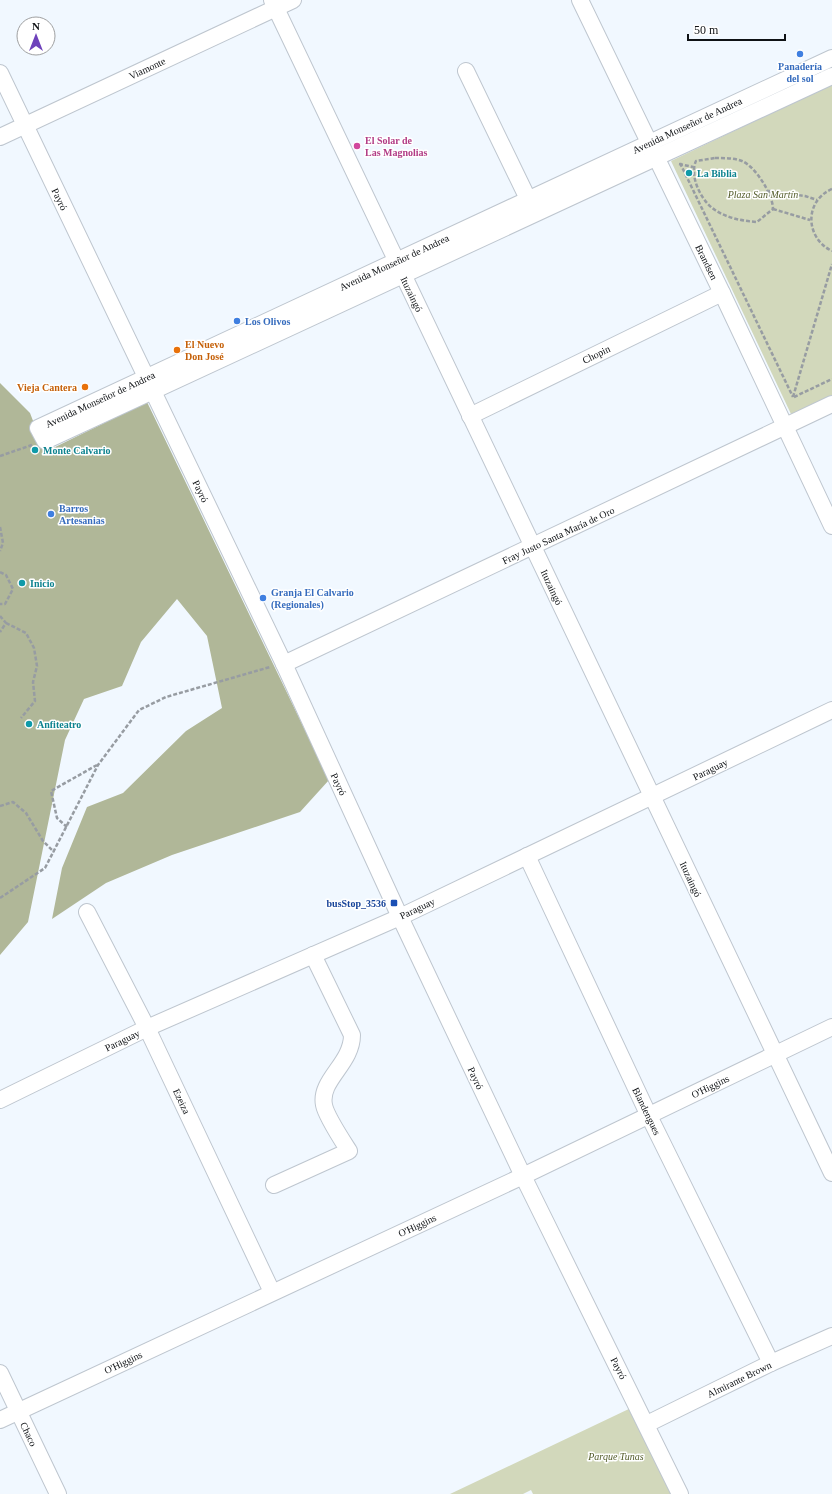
<svg xmlns="http://www.w3.org/2000/svg" width="832" height="1494" font-family="Georgia,serif">
	<style>
		.green { fill: #d2d8bb }
		.forest { fill: #b0b798 }
		.lines { fill: none; stroke-linecap: round; stroke-linejoin: round }
		.minor-casing { stroke: #bec6cf; stroke-width: 18 }
		.path { stroke: #979ca2; stroke-width: 2.5; stroke-dasharray: 4 2; stroke-linecap: butt }
		.minor { stroke: #fff; stroke-width: 16 }
		.shop-dot { fill: #3f7fe0; stroke: #fff; stroke-width: 1.5 }
		.hotel-dot { fill: #d1479c; stroke: #fff; stroke-width: 1.5 }
		.culture-dot { fill: #0f9aa8; stroke: #fff; stroke-width: 1.5 }
		.food-dot { fill: #e8710a; stroke: #fff; stroke-width: 1.5 }
		.transit-dot { fill: #1a4fb4; stroke: #fff; stroke-width: 1.5 }
		.labels { text-anchor: middle; stroke-width: 3; stroke-linejoin: round; paint-order: stroke }
		.shop-label { font-size: 10px; font-weight: bold; fill: #366cbe; stroke: #fff; text-anchor: start }
		.street-label { font-size: 10px; fill: #0f1215; stroke: #fff }
		.hotel-label { font-size: 10px; font-weight: bold; fill: #b23c85; stroke: #fff; text-anchor: start }
		.culture-label { font-size: 10px; font-weight: bold; fill: #0d838f; stroke: #fff; text-anchor: start }
		.park-label { font-size: 10px; font-style: italic; fill: #535c2a; stroke: #fff }
		.food-label { font-size: 10px; font-weight: bold; fill: #c56008; stroke: #fff; text-anchor: start }
		.transit-label { font-size: 10px; font-weight: bold; fill: #164399; stroke: #fff; text-anchor: end }
	</style>
	<rect width="100%" height="100%" fill="#f1f8ff"/>
	<g class="green">
		<polygon points="832,84 832,395 791,414 671,161"/>
		<polygon points="633,1407 675,1494 533,1494 531,1490 523,1494 450,1494"/>
	</g>
	<polygon class="forest" points="0,383 30,413 45,452 147,402 329,780 300,812 172,855 106,883 52,919 62,868 87,807 123,793 186,731 222,708 207,636 177,599 141,642 122,686 84,699 65,740 28,922 0,955"/>
	<g class="lines">
		<g class="minor-casing">
			<g id="minor">
				<polyline points="272,0 832,1173"/>
				<polyline points="580,0 722,293 832,526"/>
				<polyline points="832,58 38,428 45,441 832,76"/>
				<polyline points="466,71 528,199"/>
				<polyline points="0,73 284,664 400,917 523,1176 680,1494"/>
				<polyline points="0,137 293,0"/>
				<polyline points="470,416 722,293"/>
				<polyline points="284,664 832,404"/>
				<polyline points="527,856 649,1116 771,1363"/>
				<polyline points="87,912 147,1028 272,1292"/>
				<polyline points="0,1100 147,1028 400,917 832,710"/>
				<path d="M 274,1185 L 349,1151 C 342,1140 326,1116 324,1105 C 319,1080 352,1064 352,1035 L 313,955"/>
				<polyline points="0,1373 58,1494"/>
				<polyline points="0,1420 523,1176 832,1027"/>
				<polyline points="647,1424 771,1363 832,1336"/>
			</g>
		</g>
		<g class="path">
			<path d="M 715,158 C 724,158 734,158 742,161 C 756,167 773,195 773,209 L 757,222 C 742,221 727,218 715,210 C 701,201 689,176 696,161 Z"/>
			<polyline points="680,163 793,397"/>
			<polyline points="679,164 693,167"/>
			<path d="M 832,189 C 804,201 805,238 832,251"/>
			<polyline points="769,191 805,196 817,200"/>
			<polyline points="773,209 810,220"/>
			<polyline points="793,397 832,264"/>
			<polyline points="794,397 832,379"/>
			<polyline points="0,456 32,445"/>
			<polyline points="0,527 3,543 0,551"/>
			<polyline points="0,572 6,575 13,589 5,604 0,604"/>
			<polyline points="0,616 6,623 0,632"/>
			<polyline points="6,623 26,633 34,648 37,666 33,682 35,701 21,718"/>
			<polyline points="0,806 13,802 26,813 43,841 54,852"/>
			<polyline points="67,827 57,818 51,791 97,765"/>
			<polyline points="0,898 45,868 98,765 139,710 166,697 270,667"/>
		</g>
		<use href="#minor" class="minor"/>
	</g>
	<g class="shop-dot">
		<circle cx="800" cy="54" r="4"/>
		<circle cx="237" cy="321" r="4"/>
		<circle cx="51" cy="514" r="4"/>
		<circle cx="263" cy="598" r="4"/>
	</g>
	<circle class="hotel-dot" cx="357" cy="146" r="4"/>
	<g class="culture-dot">
		<circle cx="689" cy="173" r="4"/>
		<circle cx="35" cy="450" r="4"/>
		<circle cx="22" cy="583" r="4"/>
		<circle cx="29" cy="724" r="4"/>
	</g>
	<g class="food-dot">
		<circle cx="177" cy="350" r="4"/>
		<circle cx="85" cy="387" r="4"/>
	</g>
	<rect class="transit-dot" x="390" y="899" width="8" height="8" rx="2"/>
	<g class="labels">
		<g class="shop-label">
			<text x="800" y="70" text-anchor="middle">Panadería<tspan x="800" dy="12">del sol</tspan></text>
			<text x="245" y="325">Los Olivos</text>
			<text x="59" y="512">Barros<tspan x="59" dy="12">Artesanias</tspan></text>
			<text x="271" y="596">Granja El Calvario<tspan x="271" dy="12">(Regionales)</tspan></text>
		</g>
		<g class="street-label">
			<text transform="translate(147 68) rotate(-25)" y="4">Viamonte</text>
			<text transform="translate(687 125) rotate(-25)" y="4">Avenida Monseñor de Andrea</text>
			<text transform="translate(60 199) rotate(64)" y="4">Payró</text>
			<text transform="translate(394 262) rotate(-25)" y="4">Avenida Monseñor de Andrea</text>
			<text transform="translate(707 262) rotate(64)" y="4">Brandsen</text>
			<text transform="translate(412 294) rotate(64)" y="4">Ituzaingó</text>
			<text transform="translate(596 354) rotate(-26)" y="4">Chopin</text>
			<text transform="translate(100 399) rotate(-25)" y="4">Avenida Monseñor de Andrea</text>
			<text transform="translate(201 491) rotate(64)" y="4">Payró</text>
			<text transform="translate(558 535) rotate(-25)" y="4">Fray Justo Santa María de Oro</text>
			<text transform="translate(552 587) rotate(65)" y="4">Ituzaingó</text>
			<text transform="translate(710 769) rotate(-26)" y="4">Paraguay</text>
			<text transform="translate(339 784) rotate(65)" y="4">Payró</text>
			<text transform="translate(691 879) rotate(65)" y="4">Ituzaingó</text>
			<text transform="translate(417 908) rotate(-25)" y="4">Paraguay</text>
			<text transform="translate(122 1040) rotate(-26)" y="4">Paraguay</text>
			<text transform="translate(476 1078) rotate(65)" y="4">Payró</text>
			<text transform="translate(710 1086) rotate(-26)" y="4">O'Higgins</text>
			<text transform="translate(182 1101) rotate(65)" y="4">Ezeiza</text>
			<text transform="translate(647 1111) rotate(64)" y="4">Blandengues</text>
			<text transform="translate(417 1225) rotate(-25)" y="4">O'Higgins</text>
			<text transform="translate(123 1362) rotate(-25)" y="4">O'Higgins</text>
			<text transform="translate(619 1368) rotate(63)" y="4">Payró</text>
			<text transform="translate(739 1379) rotate(-26)" y="4">Almirante Brown</text>
			<text transform="translate(29 1434) rotate(64)" y="4">Chaco</text>
		</g>
		<g class="hotel-label">
			<text x="365" y="144">El Solar de<tspan x="365" dy="12">Las Magnolias</tspan></text>
		</g>
		<g class="culture-label">
			<text x="697" y="177">La Biblia</text>
			<text x="43" y="454">Monte Calvario</text>
			<text x="30" y="587">Inicio</text>
			<text x="37" y="728">Anfiteatro</text>
		</g>
		<g class="park-label">
			<text x="763" y="198">Plaza San Martín</text>
			<text x="616" y="1460">Parque Tunas</text>
		</g>
		<g class="food-label">
			<text x="185" y="348">El Nuevo<tspan x="185" dy="12">Don José</tspan></text>
			<text x="77" y="391" text-anchor="end">Vieja Cantera</text>
		</g>
		<g class="transit-label">
			<text x="386" y="907">busStop_3536</text>
		</g>
	</g>
	<g transform="translate(36 36)"><circle r="19" fill="#ffffff" stroke="#9fa0a1"/>
	<path d="M0-3L7 15L0 10L-7 15Z" fill="#6e42bb"/>
	<text y="-6" font-size="11" font-weight="bold" text-anchor="middle" fill="#0f1215">N</text>
	</g>
	<path d="M688 34v6h97v-6" fill="none" stroke="#0f1215" stroke-width="2"/>
	<text x="694" y="34" font-size="12" fill="#0f1215" stroke="#ffffff" stroke-width="3" paint-order="stroke">50 m</text>
</svg>
